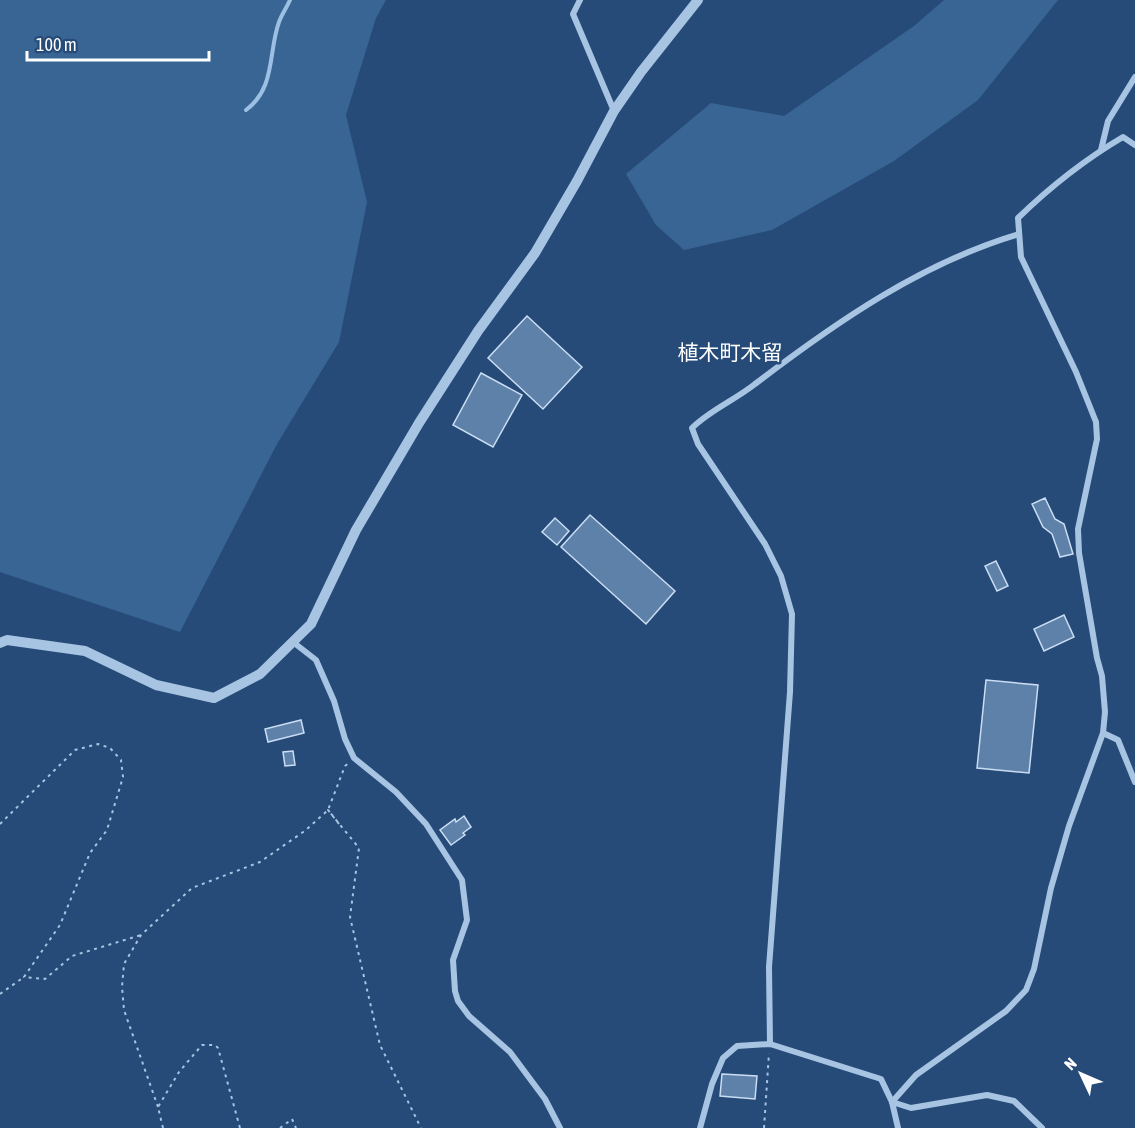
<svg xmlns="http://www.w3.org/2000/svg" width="1135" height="1128" font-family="'Asap Condensed','Noto Sans JP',sans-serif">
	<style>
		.green { fill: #396595 }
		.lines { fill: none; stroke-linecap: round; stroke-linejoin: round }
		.stream { stroke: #9cbfe4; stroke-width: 4 }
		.building { fill: #5e81aa; stroke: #caddf3; stroke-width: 1.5 }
		.path { stroke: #a8c4e3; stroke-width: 2; stroke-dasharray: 3 4.5; stroke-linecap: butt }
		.minor { stroke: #a8c4e3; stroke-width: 6 }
		.tertiary { stroke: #a8c4e3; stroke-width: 10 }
		.labels { text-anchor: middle; stroke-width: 5; stroke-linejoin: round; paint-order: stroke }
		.quarter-label { font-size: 21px; fill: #fff; stroke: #264b78 }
	</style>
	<rect width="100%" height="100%" fill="#264b78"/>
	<g class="green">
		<polygon points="0,0 386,0 376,18 346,115 367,202 339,342 277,444 180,632 0,572"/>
		<polygon points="944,0 1058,0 978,100 894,161 772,230 684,250 656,225 626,174 711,103 784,116 914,26"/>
	</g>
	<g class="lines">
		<path class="stream" d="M 246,110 C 276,88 268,52 279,22 C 282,14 287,7 290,0"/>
	</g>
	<g class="building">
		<polygon points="527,316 582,367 543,409 488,358"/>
		<polygon points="481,373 522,395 493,447 453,425"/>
		<polygon points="1045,498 1055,519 1064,524 1073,554 1060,557 1052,534 1043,527 1032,504"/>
		<polygon points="590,515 675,591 646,624 561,547"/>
		<polygon points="555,518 569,531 557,545 542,532"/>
		<polygon points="996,561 1008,586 997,591 985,566"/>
		<polygon points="1064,615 1074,637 1044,651 1034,629"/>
		<polygon points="986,680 1038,685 1029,773 977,768"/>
		<polygon points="301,720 304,733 268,742 265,729"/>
		<polygon points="293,751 295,765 285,766 283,752"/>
		<polygon points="464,816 471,827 463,833 465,835 451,845 440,830 455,819 456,822"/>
		<polygon points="722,1074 757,1076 755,1099 720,1096"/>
	</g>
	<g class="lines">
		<g class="path">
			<polyline points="0,824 75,750 98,744 110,748 121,760 123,777 107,830 90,853 60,925 24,977 45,979 72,956 141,935"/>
			<polyline points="339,824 328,810 359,848 350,917 380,1045 421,1128"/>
			<polyline points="0,994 24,977"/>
			<polyline points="158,1107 124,1010 122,987 124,964 141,935 192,888 260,862 306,830 328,810 345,766 349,763"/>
			<polyline points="163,1128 158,1107 179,1072 202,1045 215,1045 218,1048 240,1128"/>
			<polyline points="280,1128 292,1119 296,1128"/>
			<polyline points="764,1128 769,1053"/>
		</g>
		<g class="minor">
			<polyline points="580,0 573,14 614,111"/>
			<polyline points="1101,150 1108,121 1135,77"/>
			<polyline points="293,642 316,660 334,701 345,739 354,758 396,792 426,824 462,880 467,920 453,960 455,991 458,1001 469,1016 510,1052 545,1099 560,1128"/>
			<polyline points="1103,733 1118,740 1135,782"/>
			<path d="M 770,1044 L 769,967 L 790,692 L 792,614 L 781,576 L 765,544 L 698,444 L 692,428 C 710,410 735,400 755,384 C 835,323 921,263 1019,234"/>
			<path d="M 892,1102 L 916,1075 L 1006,1011 L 1026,990 L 1034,969 L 1051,888 L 1069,826 L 1103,733 L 1105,712 L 1102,676 L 1097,658 L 1079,553 L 1078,529 L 1097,439 L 1096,422 L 1076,372 L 1021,257 L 1018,218 C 1051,186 1084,160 1123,137 L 1135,145"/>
			<polyline points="892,1102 911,1108 987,1095 1014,1101 1042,1128"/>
			<polyline points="700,1128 712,1084 723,1058 737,1046 770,1044 881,1079 892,1102 898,1128"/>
		</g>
		<polyline class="tertiary" points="0,643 7,640 85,651 156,685 214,698 260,674 311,624 356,530 419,423 478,331 535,253 577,181 614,111 641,72 698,0"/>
	</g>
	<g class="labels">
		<g class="quarter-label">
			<text x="730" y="360">植木町木留</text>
		</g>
	</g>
	<g transform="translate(1081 1074) rotate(314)" stroke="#264b78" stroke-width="4.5" paint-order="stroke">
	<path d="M0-4.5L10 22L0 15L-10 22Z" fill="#ffffff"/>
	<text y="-9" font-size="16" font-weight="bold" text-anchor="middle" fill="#ffffff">N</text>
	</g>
	<path d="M27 51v9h182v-9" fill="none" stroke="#ffffff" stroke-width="3"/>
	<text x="36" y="51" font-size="18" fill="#ffffff" stroke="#264b78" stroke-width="4.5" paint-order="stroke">100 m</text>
</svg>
